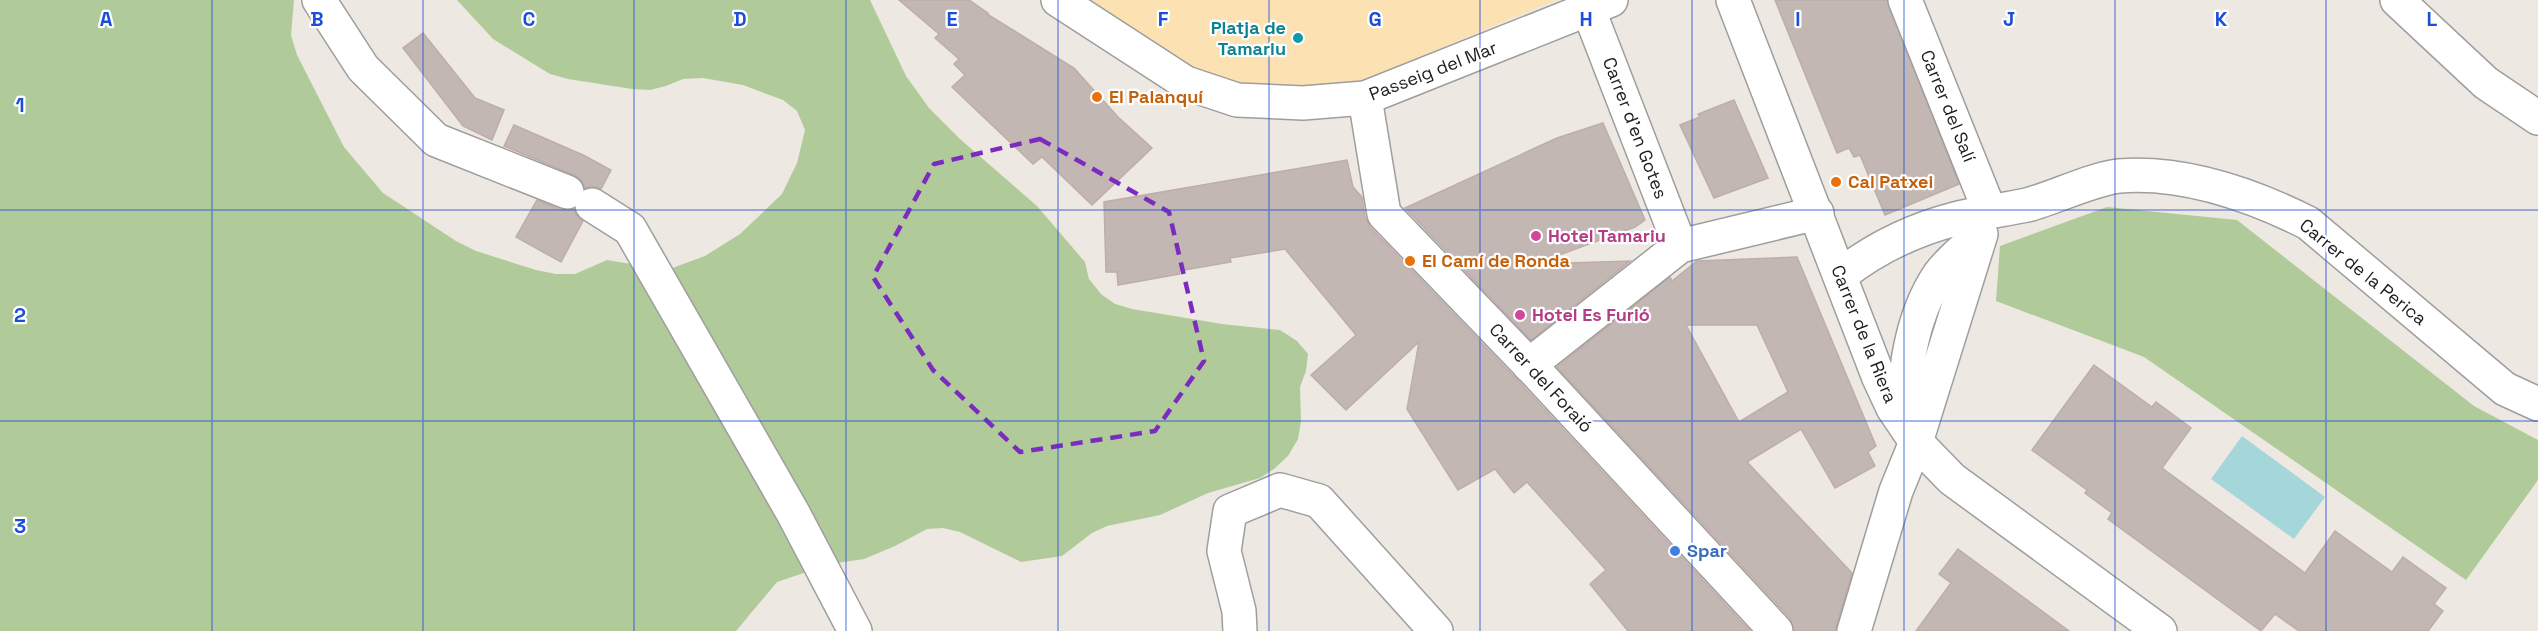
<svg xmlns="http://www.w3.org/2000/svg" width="2538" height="631" font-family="'Space Grotesk',sans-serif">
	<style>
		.forest { fill: #b0cb99 }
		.sand { fill: #fce1b3 }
		.water { fill: #a5d6da }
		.building { fill: #c2b7b3; stroke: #bfada6; stroke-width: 1.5; fill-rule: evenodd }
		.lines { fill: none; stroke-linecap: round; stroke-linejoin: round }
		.minor-casing { stroke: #9e9e9e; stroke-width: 36 }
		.minor { stroke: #fff; stroke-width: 33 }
		.marked { fill: none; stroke: #7b2cbf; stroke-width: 4.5; stroke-dasharray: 12 8; stroke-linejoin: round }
		.grid { fill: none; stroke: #1d4ed8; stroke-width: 1.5; stroke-opacity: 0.55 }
		.culture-dot { fill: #0f9aa8; stroke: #fff; stroke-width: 2 }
		.food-dot { fill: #e8710a; stroke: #fff; stroke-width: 2 }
		.hotel-dot { fill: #d1479c; stroke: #fff; stroke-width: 2 }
		.shop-dot { fill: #3f7fe0; stroke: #fff; stroke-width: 2 }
		.labels { text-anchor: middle; stroke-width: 4.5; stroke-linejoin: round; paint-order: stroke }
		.culture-label { font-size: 18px; font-weight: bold; fill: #0d838f; stroke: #fff; text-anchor: end }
		.street-label { font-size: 18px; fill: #1d1d1d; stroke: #fff }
		.food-label { font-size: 18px; font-weight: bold; fill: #c56008; stroke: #fff; text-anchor: start }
		.hotel-label { font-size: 18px; font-weight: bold; fill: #b23c85; stroke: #fff; text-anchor: start }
		.shop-label { font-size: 18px; font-weight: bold; fill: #366cbe; stroke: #fff; text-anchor: start }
		.grid-label { font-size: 20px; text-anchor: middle; font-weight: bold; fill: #1d4ed8; stroke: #fff; stroke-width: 4.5; stroke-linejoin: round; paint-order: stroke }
	</style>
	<rect width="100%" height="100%" fill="#eee8e3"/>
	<g class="forest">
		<polygon points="0,0 294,0 291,35 297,55 344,147 383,193 456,241 476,251 536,270 556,274 575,274 607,260 667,270 705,256 740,234 782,194 797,163 805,130 797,111 783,100 743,85 703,78 683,79 666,86 650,90 632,89 568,79 550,74 493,39 457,0 870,0 906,76 929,108 960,139 1037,206 1085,262 1089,279 1101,294 1115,304 1132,309 1222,324 1280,330 1297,341 1308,354 1306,371 1300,387 1301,421 1298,439 1288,456 1274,469 1260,478 1208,493 1160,515 1107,526 1092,533 1062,556 1021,562 960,532 943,528 927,529 895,546 864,559 830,564 777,582 736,631 0,631"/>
		<polygon points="2107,207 2237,220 2474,406 2538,440 2538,480 2466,580 2144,357 1996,301 2000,246"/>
	</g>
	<polygon class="sand" points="1075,0 1556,0 1362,81 1319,87 1272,88 1223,82 1173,65"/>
	<polygon class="water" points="2242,436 2325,497 2294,539 2211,479"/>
	<g class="building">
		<polygon points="899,0 969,0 988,13 987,14 1074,68 1118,117 1152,148 1092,205 1042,157 1033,164 952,87 965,75 954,64 959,59 935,38 939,34"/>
		<polygon points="1775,0 1887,0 1959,184 1885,215 1860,155 1854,157 1849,148 1837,153"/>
		<polygon points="423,33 475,98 504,110 492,140 463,126 403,48"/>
		<polygon points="1734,100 1768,178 1714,198 1680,125 1700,117 1698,114"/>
		<polygon points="1603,123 1645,220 1635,227 1535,264 1630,261 1531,340 1405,208 1557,138"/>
		<polygon points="514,125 583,155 611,170 601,189 593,186 585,188 581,180 574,175 504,146"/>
		<polygon points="1347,160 1353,187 1362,197 1365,217 1370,227 1524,387 1750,631 1628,631 1590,584 1606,570 1527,482 1514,493 1495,469 1458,490 1407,409 1419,342 1346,410 1311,375 1356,335 1285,249 1230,258 1231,262 1179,271 1180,274 1118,285 1117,272 1106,272 1104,202"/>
		<polygon points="537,200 561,210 574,209 576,214 583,221 561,262 516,237"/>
		<path d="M 1797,257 L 1876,446 L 1868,452 L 1875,466 L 1835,488 L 1801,429 L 1747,462 L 1852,573 L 1835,631 L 1794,631 L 1790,618 L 1557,367 L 1670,277 L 1672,281 L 1697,261 ZM 1686,325 L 1757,325 L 1788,392 L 1739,422 Z"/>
		<polygon points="2094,365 2152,407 2156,402 2191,428 2162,468 2305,573 2335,531 2392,572 2403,557 2446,588 2434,604 2443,611 2428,631 2299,631 2275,614 2261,631 2108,519 2112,513 2085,493 2087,490 2032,450"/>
		<polygon points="1958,549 2069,631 1916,631 1951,583 1939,574"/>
	</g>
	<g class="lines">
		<g class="minor-casing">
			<g id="minor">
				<polyline points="319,0 363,68 436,140 567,192"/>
				<polyline points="1058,0 1186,83 1237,100 1303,103 1365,98 1611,0"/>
				<polyline points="1733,0 1879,378 1893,408 1916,442 1952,479 2160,631"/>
				<polyline points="1905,0 1990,212"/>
				<polyline points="2397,0 2486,83 2538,118"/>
				<polyline points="1589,11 1680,246"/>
				<polyline points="1365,98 1384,214 1538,374 1776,631"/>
				<polyline points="592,205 630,229 793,513 855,631"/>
				<path d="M 1841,275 C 1874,249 1913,230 1955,219 C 1978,213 2003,210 2027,205 C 2054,198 2092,179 2119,176 C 2183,171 2252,195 2308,223 L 2505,389 L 2538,404"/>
				<polyline points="1529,365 1680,246 1817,213"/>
				<path d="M 1911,425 C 1897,382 1914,312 1939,275 C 1950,260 1965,248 1979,236"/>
				<polyline points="1240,631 1239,611 1224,551 1230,511 1280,490 1319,501 1436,631"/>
				<polyline points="1854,631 1896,491 1916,442 1981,234"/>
			</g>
		</g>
		<use href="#minor" class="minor"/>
	</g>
	<path class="marked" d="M 1040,139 L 1169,212 L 1204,361 L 1155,431 L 1020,452 L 933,370 L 873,277 L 934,164 Z"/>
	<path class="grid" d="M 212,0 L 212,631M 423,0 L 423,631M 634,0 L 634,631M 846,0 L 846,631M 1058,0 L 1058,631M 1269,0 L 1269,631M 1480,0 L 1480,631M 1692,0 L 1692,631M 1904,0 L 1904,631M 2115,0 L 2115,631M 2326,0 L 2326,631M 0,210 L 2538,210M 0,421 L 2538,421"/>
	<circle class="culture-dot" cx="1298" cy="38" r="6"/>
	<g class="food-dot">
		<circle cx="1097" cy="97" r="6"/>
		<circle cx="1836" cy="182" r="6"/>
		<circle cx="1410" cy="261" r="6"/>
	</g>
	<g class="hotel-dot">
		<circle cx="1536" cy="236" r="6"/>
		<circle cx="1520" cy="315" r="6"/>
	</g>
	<circle class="shop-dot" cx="1675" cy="551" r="6"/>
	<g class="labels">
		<g class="culture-label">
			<text x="1286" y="34">Platja de<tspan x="1286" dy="21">Tamariu</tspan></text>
		</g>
		<g class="street-label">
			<text transform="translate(1433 71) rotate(-21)" y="6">Passeig del Mar</text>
			<text transform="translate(1948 106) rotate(68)" y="6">Carrer del Salí</text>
			<text transform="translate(1635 128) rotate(69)" y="6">Carrer d'en Gotes</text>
			<text transform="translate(2363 272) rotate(39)" y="6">Carrer de la Perica</text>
			<text transform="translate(1864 334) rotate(68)" y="6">Carrer de la Riera</text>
			<text transform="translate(1541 378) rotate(47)" y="6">Carrer del Foraió</text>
		</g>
		<g class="food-label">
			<text x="1109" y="103">El Palanquí</text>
			<text x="1848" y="188">Cal Patxei</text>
			<text x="1422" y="267">El Camí de Ronda</text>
		</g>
		<g class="hotel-label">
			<text x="1548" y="242">Hotel Tamariu</text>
			<text x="1532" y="321">Hotel Es Furió</text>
		</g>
		<g class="shop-label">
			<text x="1687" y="557">Spar</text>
		</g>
	</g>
	<g class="grid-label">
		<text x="106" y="26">A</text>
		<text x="317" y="26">B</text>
		<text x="529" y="26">C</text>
		<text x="740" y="26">D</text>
		<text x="952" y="26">E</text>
		<text x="1163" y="26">F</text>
		<text x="1375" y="26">G</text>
		<text x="1586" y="26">H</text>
		<text x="1798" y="26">I</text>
		<text x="2009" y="26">J</text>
		<text x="2221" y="26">K</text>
		<text x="2432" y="26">L</text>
		<text x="20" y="112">1</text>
		<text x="20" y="322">2</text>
		<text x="20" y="533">3</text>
	</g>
</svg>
